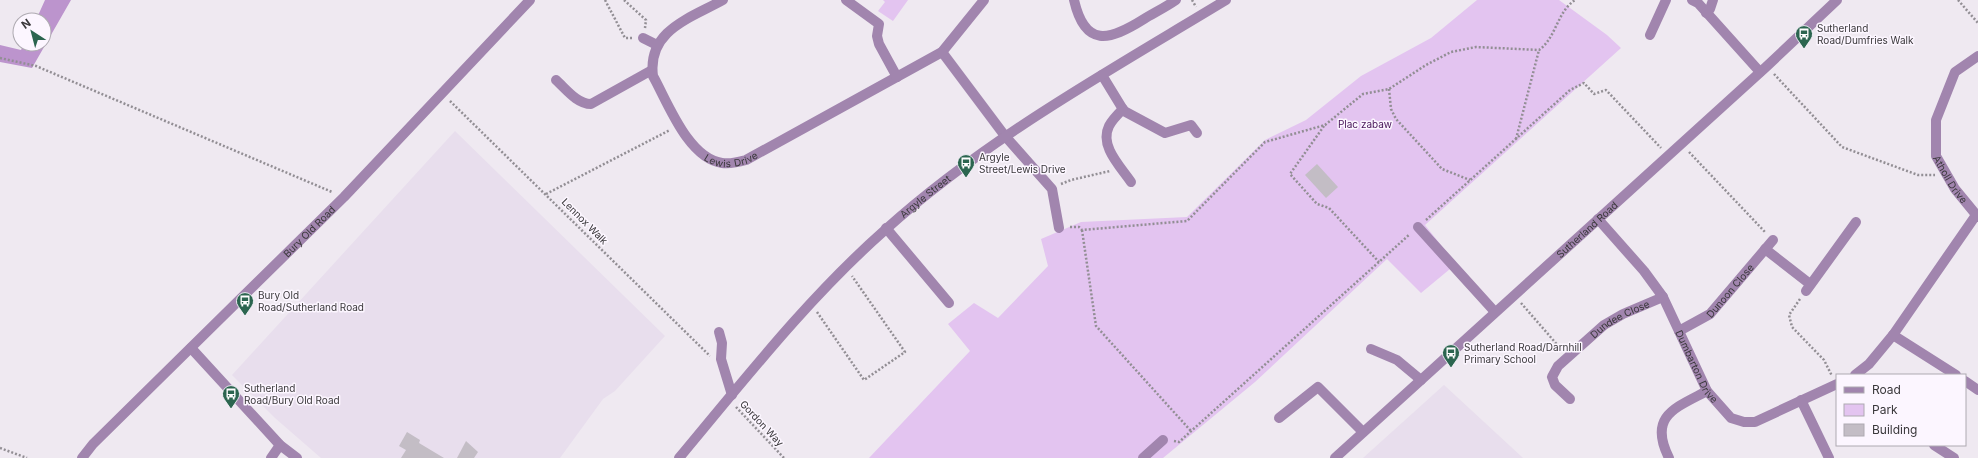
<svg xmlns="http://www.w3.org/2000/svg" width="1978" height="458" font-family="Inter,sans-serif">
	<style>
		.built { fill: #e8deed }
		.green { fill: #e3c4f0 }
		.forest { fill: #bc94cd }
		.building { fill: #c3bdc5 }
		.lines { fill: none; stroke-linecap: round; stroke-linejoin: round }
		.path { stroke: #928e94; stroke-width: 2.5; stroke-dasharray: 2 2; stroke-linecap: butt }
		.minor { stroke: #a185ae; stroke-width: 10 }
		.labels { text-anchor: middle; stroke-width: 3; stroke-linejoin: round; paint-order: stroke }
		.poi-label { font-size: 10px; fill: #3a383b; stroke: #fcf6ff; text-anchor: start }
		.park-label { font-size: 10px; fill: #461358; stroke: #fcf6ff }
		.street-label { font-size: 10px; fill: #3a383b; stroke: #fcf6ff }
	</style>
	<rect width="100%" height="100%" fill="#efe9f1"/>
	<g class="built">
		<polygon points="455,131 665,336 615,391 603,399 560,458 321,458 275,418 232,375"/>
		<polygon points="1444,385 1523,458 1363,458"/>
	</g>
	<g class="green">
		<polygon points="883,0 908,0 893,21 878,11 885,2"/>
		<polygon points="1477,0 1559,0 1607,35 1621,48 1425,225 1456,264 1421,293 1387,259 1255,382 1163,458 869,458 970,351 948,324 974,303 998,318 1048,266 1041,239 1081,222 1187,217 1265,140 1306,120 1361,76 1431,38"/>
	</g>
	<polygon class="forest" points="45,0 71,0 32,68 0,62 0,45 21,50 24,44 44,44 44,20 36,20"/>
	<g class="building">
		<polygon points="1317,164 1338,187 1326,198 1305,175"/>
		<polygon points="407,432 420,440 419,443 444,458 401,458 406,450 399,446"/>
		<polygon points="466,441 478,452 474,458 457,458"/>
	</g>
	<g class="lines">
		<g class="path">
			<polyline points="605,0 625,38 632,38"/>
			<polyline points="624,0 646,20 645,28"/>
			<polyline points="1192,0 1196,7"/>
			<polyline points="1958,0 1978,23"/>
			<polyline points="0,58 36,66 332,192"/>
			<polyline points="1774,74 1842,147 1918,175 1935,175"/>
			<polyline points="1389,89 1391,109 1396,119 1442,169 1470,180"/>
			<polyline points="450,101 710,356"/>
			<polyline points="1324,126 1290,174 1317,204 1329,208 1379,262"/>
			<polyline points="1516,139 1539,50"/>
			<polyline points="1689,152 1765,232"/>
			<polyline points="1061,184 1071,180 1110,171"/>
			<polyline points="546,194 670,130"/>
			<polyline points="1426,220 1570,90 1584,83 1594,94 1606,90 1661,148"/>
			<path d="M 1070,227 L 1079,227 L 1082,230 L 1187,221 L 1265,142 L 1325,125 L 1363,94 L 1389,89 L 1426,65 L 1451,52 L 1476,47 L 1539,50 C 1556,38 1557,12 1575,0"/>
			<polyline points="1082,230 1096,326 1191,431"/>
			<polyline points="1800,299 1789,315 1792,327 1824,360 1832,376"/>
			<polyline points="1521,303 1561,349"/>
			<polyline points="817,312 864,380 905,352 852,276"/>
			<polyline points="736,407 784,458"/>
			<polyline points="1174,441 1179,442 1410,234"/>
			<polyline points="0,448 27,458"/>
		</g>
		<g class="minor">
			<path id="s1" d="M 723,0 C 691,18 647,30 653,76 C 668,103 688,158 722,163 C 730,164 739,162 746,160 L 942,52 L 984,0"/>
			<polyline points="846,0 879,24 877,36 879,44 897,77"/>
			<path d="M 1074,0 C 1085,48 1109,41 1144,19 C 1154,13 1166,7 1176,0"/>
			<polyline points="1692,0 1698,3 1760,72"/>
			<polyline points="1706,13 1710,9 1713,0"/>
			<polyline points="1650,35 1666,0"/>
			<polyline points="643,38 657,45"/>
			<polyline points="942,52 1005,136 1052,189 1059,228"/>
			<path id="s2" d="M 1978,56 L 1955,72 L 1936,120 L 1936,156 L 1955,189 L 1978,217"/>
			<polyline points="1102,75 1124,111 1165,133 1191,125 1197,133"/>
			<path d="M 556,80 C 566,89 577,104 591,104 L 652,70"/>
			<path d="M 1123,109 C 1118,114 1112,120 1109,126 C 1099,146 1121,167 1131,182"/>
			<path id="s3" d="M 1598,219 L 1644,271 L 1663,297 L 1707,391 L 1731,418 L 1744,422 L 1755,422 L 1837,384"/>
			<polyline points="1418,227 1495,312"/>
			<polyline points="886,228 949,303"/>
			<polyline points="1765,249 1810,284"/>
			<polyline points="1806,291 1856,222"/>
			<path id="s4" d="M 1679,331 L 1710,314 L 1773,240"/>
			<polyline points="719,332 722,343 721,359 732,395"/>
			<polyline points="1893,335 1956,375"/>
			<polyline points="191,348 280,445 297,458"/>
			<polyline points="1371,349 1397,360 1421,380"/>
			<polyline points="1855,375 1869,364 1893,335 1976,215"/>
			<polyline points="1965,381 1978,390"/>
			<path id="s5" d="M 1570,399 L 1555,385 L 1552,377 L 1558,366 L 1604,325 L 1623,314 L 1663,297"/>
			<polyline points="1801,400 1829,458"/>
			<polyline points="1279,418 1318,387 1363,432"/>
			<polyline points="1934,445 1954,458"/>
			<path id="s6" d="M 82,458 L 93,444 L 344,197 L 530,0"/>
			<polyline points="271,458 280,445"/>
			<path id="s7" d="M 679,458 C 745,379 808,298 885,230 C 987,138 1109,71 1226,0"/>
			<polyline points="1143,458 1163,440"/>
			<path id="s8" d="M 1335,458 L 1766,67 L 1837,0"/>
			<path d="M 1669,458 C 1648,416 1675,408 1707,391"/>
		</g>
	</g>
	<defs>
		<g id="bus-pin" transform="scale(0.9)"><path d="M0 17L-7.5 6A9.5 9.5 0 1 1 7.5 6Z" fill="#2b654f" stroke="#fcf6ff"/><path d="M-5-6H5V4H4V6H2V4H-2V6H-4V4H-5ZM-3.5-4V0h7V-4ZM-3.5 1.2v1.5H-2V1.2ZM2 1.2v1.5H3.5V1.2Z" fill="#fff"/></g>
	</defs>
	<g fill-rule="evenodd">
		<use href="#bus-pin" x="1804" y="34"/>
		<use href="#bus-pin" x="966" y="163"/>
		<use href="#bus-pin" x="245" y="301"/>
		<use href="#bus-pin" x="1451" y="353"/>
		<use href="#bus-pin" x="231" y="394"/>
	</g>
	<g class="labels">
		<g class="poi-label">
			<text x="1817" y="32">Sutherland<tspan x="1817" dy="12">Road/Dumfries Walk</tspan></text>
			<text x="979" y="161">Argyle<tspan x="979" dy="12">Street/Lewis Drive</tspan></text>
			<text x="258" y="299">Bury Old<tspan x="258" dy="12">Road/Sutherland Road</tspan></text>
			<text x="1464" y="351">Sutherland Road/Darnhill<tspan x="1464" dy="12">Primary School</tspan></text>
			<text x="244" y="392">Sutherland<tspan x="244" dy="12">Road/Bury Old Road</tspan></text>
		</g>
		<g class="park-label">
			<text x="1365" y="128">Plac zabaw</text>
		</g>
		<g class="street-label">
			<text dy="4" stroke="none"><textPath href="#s1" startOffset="236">Lewis Drive</textPath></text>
			<text dy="4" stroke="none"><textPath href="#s2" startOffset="143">Atholl Drive</textPath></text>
			<text dy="4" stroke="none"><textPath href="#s7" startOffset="360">Argyle Street</textPath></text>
			<text transform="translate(585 221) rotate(45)" y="4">Lennox Walk</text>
			<text dy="4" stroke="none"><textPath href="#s8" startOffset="340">Sutherland Road</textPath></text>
			<text dy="4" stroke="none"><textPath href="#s6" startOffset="321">Bury Old Road</textPath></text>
			<text dy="4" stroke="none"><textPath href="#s4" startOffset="66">Dunoon Close</textPath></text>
			<text dy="4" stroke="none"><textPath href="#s5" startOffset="120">Dundee Close</textPath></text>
			<text dy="4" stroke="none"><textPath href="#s3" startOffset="179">Dumbarton Drive</textPath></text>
			<text transform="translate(762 423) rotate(47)" y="4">Gordon Way</text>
		</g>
	</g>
	<rect x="1836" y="374" width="130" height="72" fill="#fcf6ff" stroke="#aeaab1"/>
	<rect x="1844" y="387" width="20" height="6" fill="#a185ae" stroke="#aeaab1"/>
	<text x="1872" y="394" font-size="12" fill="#3a383b">Road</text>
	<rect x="1844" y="404" width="20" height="12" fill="#e3c4f0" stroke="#aeaab1"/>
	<text x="1872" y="414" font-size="12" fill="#3a383b">Park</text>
	<rect x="1844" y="424" width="20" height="12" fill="#c3bdc5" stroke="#aeaab1"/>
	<text x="1872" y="434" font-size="12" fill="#3a383b">Building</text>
	<g transform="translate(32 32) rotate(324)"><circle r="19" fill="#fcf6ff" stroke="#aeaab1"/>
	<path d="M0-3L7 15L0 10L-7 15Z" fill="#2b654f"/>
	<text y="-6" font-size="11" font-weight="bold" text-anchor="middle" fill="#3a383b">N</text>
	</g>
</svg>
